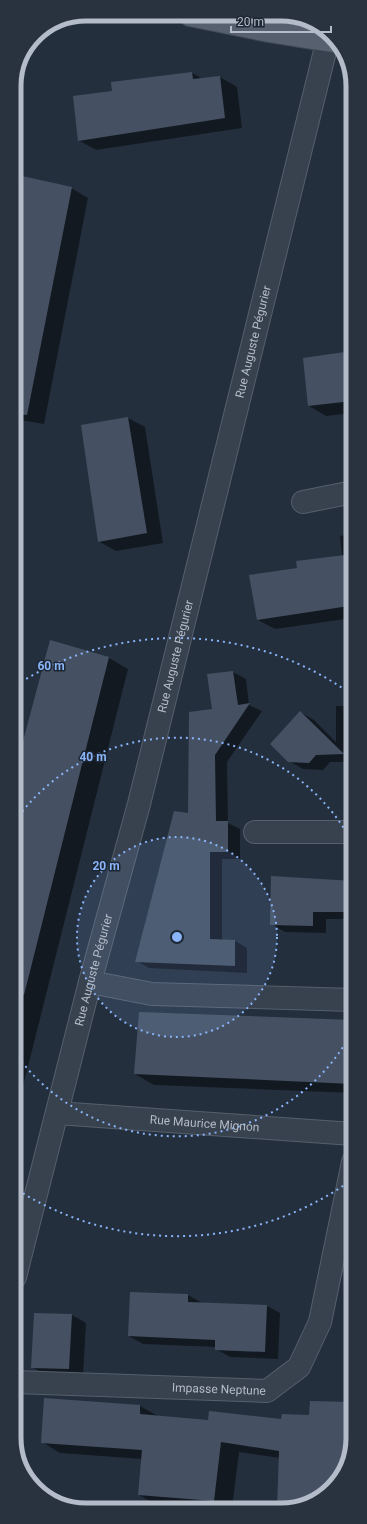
<svg xmlns="http://www.w3.org/2000/svg" width="367" height="1524" font-family="Roboto,sans-serif">
	<style>
		.shadow { fill: #0007 }
		.building { fill: #455162 }
		.lines { fill: none; stroke-linecap: round; stroke-linejoin: round }
		.minor-casing { stroke: #565f6c; stroke-width: 24 }
		.major-casing { stroke: #414a57; stroke-width: 24 }
		.minor { stroke: #38414e; stroke-width: 22 }
		.major { stroke: #56606e; stroke-width: 22 }
		.ring { fill: none; stroke: #8ab4f8; stroke-width: 2; stroke-dasharray: 2 4 }
		.labels { text-anchor: middle; stroke-width: 3; stroke-linejoin: round; paint-order: stroke }
		.street-label { font-size: 12px; fill: #b4bcc9; stroke: #1d2633 }
		.rim { fill: none; stroke: #b4bcc9; stroke-width: 5 }
		.centre { fill: #8ab4f8; stroke: #1d2633; stroke-width: 2 }
		.ring-label { font-size: 12px; text-anchor: middle; font-weight: bold; fill: #8ab4f8; stroke: #1d2633; stroke-width: 3; stroke-linejoin: round; paint-order: stroke }
	</style>
	<rect width="100%" height="100%" fill="#242f3e"/>
	<g class="shadow">
		<polygon points="192,73 203,79 220,77 237,87 242,128 96,150 78,140 114,92"/>
		<polygon points="71,188 88,198 44,424 14,419 14,225"/>
		<polygon points="352,343 352,413 326,416 309,406 350,352 349,344"/>
		<polygon points="128,418 145,427 163,543 116,551 98,541"/>
		<polygon points="353,534 353,618 275,629 258,620 298,569 342,556 340,536"/>
		<polygon points="51,641 109,658 128,669 15,1118 14,781"/>
		<polygon points="233,672 246,679 249,705 262,711 227,762 228,823 240,829 240,859 222,859 222,941 235,941 247,948 247,973 149,968 137,961 189,814 213,710 208,675"/>
		<polygon points="336,706 353,706 353,762 330,762 323,770 303,769 289,761 300,712 314,720 336,742"/>
		<polygon points="346,869 353,869 353,919 326,919 326,933 285,932 271,924 344,881"/>
		<polygon points="353,1021 353,1093 154,1085 135,1074"/>
		<polygon points="353,1265 353,1294 347,1290"/>
		<polygon points="188,1295 202,1303 267,1306 280,1313 278,1359 230,1357 216,1349 216,1347 143,1344 129,1336"/>
		<polygon points="72,1315 86,1323 83,1376 46,1375 32,1367"/>
		<polygon points="353,1403 353,1442 335,1486 291,1509 278,1509 280,1458 239,1452 232,1509 206,1509 157,1505 139,1495 142,1459 60,1453 42,1442 140,1406 158,1416 209,1421 282,1421 310,1416"/>
	</g>
	<g class="building">
		<polygon points="192,72 193,79 220,76 225,118 78,141 73,96 112,91 111,82"/>
		<polygon points="22,176 72,187 27,415 14,414 14,220"/>
		<polygon points="352,351 352,401 308,406 303,358"/>
		<polygon points="128,417 147,533 98,542 81,425"/>
		<polygon points="353,554 353,585 347,586 349,606 257,620 249,575 297,568 296,561"/>
		<polygon points="50,640 109,657 24,995 14,993 14,775"/>
		<polygon points="233,671 238,705 250,703 215,755 216,821 228,821 228,852 210,852 210,939 235,940 235,966 135,962 174,811 188,813 189,712 212,709 207,674"/>
		<polygon points="300,711 344,754 316,755 309,763 288,762 270,744"/>
		<polygon points="271,876 353,881 353,912 313,912 313,926 270,925"/>
		<polygon points="139,1012 353,1020 353,1084 134,1074"/>
		<polygon points="130,1292 188,1294 188,1302 267,1305 265,1352 215,1350 215,1340 128,1336"/>
		<polygon points="34,1313 72,1314 69,1369 31,1368"/>
		<polygon points="44,1398 140,1405 140,1414 208,1420 209,1411 281,1419 282,1414 309,1415 310,1401 353,1402 353,1442 335,1486 291,1509 277,1509 279,1451 221,1442 214,1501 138,1495 142,1450 41,1443"/>
	</g>
	<g class="lines">
		<g class="minor-casing">
			<g id="minor">
				<polyline points="303,502 353,492"/>
				<polyline points="255,832 353,832"/>
				<polyline points="90,982 152,994 353,1000"/>
				<path id="s1" d="M 57,1113 L 353,1134"/>
				<path id="s2" d="M 15,1277 L 90,982 L 139,804 L 329,35"/>
				<path id="s3" d="M 15,1382 L 267,1391 L 299,1367 L 320,1322 L 353,1162"/>
			</g>
		</g>
		<g class="major-casing">
			<polyline id="major" points="190,15 269,31 337,42"/>
		</g>
		<use href="#minor" class="minor"/>
		<use href="#major" class="major"/>
	</g>
	<circle cx="177" cy="937" r="100" fill="#8ab4f8" fill-opacity=".12"/>
	<g class="ring">
		<circle cx="177" cy="937" r="100"/>
		<path d="M352 1032A199 199 0 0 1 15 1053M15 821A199 199 0 0 1 352 842"/>
		<path d="M353 1179A299 299 0 0 1 16 1189M16 685A299 299 0 0 1 351 694"/>
	</g>
	<g class="labels">
		<g class="street-label">
			<text dy="4" stroke="none"><textPath href="#s2" startOffset="965">Rue Auguste Pégurier</textPath></text>
			<text dy="4" stroke="none"><textPath href="#s2" startOffset="641">Rue Auguste Pégurier</textPath></text>
			<text dy="4" stroke="none"><textPath href="#s2" startOffset="317">Rue Auguste Pégurier</textPath></text>
			<text dy="4" stroke="none"><textPath href="#s1" startOffset="148">Rue Maurice Mignon</textPath></text>
			<text dy="4" stroke="none"><textPath href="#s3" startOffset="204">Impasse Neptune</textPath></text>
		</g>
	</g>
	<path d="M0 0H367V1524H0ZM86 21H281A65 65 0 0 1 346 86V1438A65 65 0 0 1 281 1503H86A65 65 0 0 1 21 1438V86A65 65 0 0 1 86 21Z" fill="#29323f" fill-rule="evenodd"/>
	<path class="rim" d="M86 21H281A65 65 0 0 1 346 86V1438A65 65 0 0 1 281 1503H86A65 65 0 0 1 21 1438V86A65 65 0 0 1 86 21Z"/>
	<circle cx="177" cy="937" r="6" class="centre"/>
	<g class="ring-label">
		<text x="51" y="670">60 m</text>
		<text x="93" y="761">40 m</text>
		<text x="106" y="870">20 m</text>
	</g>
	<path d="M231 26v6h100v-6" fill="none" stroke="#b4bcc9" stroke-width="2"/>
	<text x="237" y="26" font-size="12" fill="#b4bcc9" stroke="#1d2633" stroke-width="3" paint-order="stroke">20 m</text>
</svg>
